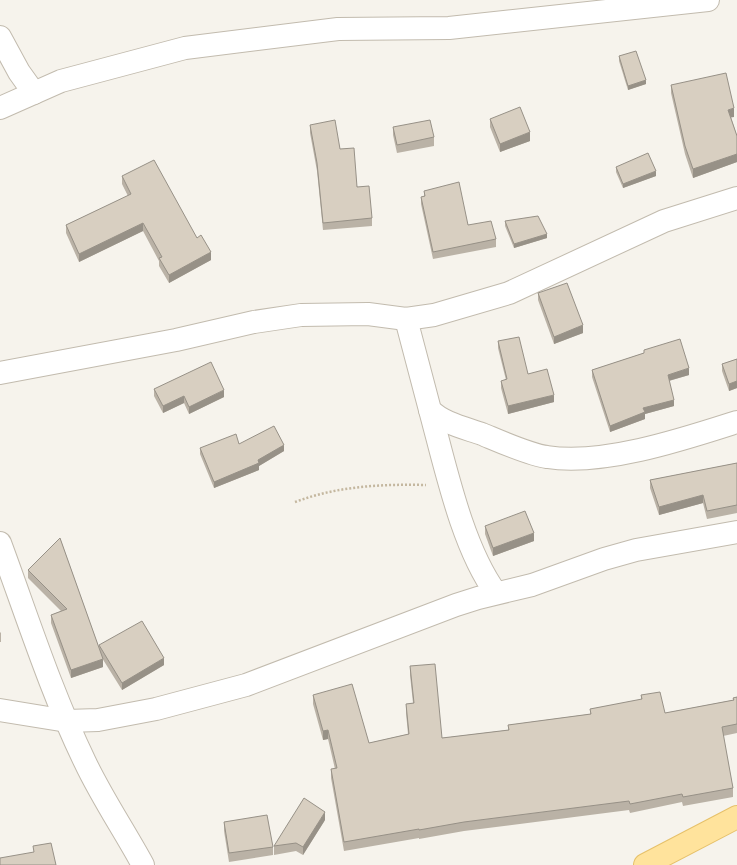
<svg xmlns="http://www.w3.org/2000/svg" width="737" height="865" font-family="Commissioner,sans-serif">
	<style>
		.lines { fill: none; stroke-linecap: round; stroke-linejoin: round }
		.minor-casing { stroke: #c2bbae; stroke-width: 24 }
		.major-casing { stroke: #e6c16a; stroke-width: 24 }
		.path { stroke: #c4b79f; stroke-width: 2.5; stroke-dasharray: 2 2; stroke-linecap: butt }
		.minor { stroke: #fff; stroke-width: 22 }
		.major { stroke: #ffe39c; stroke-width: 22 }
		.wall { fill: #bab2a6 }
		.shaded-wall { fill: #979187 }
		.building { fill: #d8cfc1; stroke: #979187 }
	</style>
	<rect width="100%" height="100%" fill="#f6f3ec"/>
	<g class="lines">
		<g class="minor-casing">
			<g id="minor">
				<polyline points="0,37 19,72 34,93"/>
				<polyline points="0,108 61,81 185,48 338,29 449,28 708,0"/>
				<path d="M 406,319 L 430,410 C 442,423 465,428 482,434 C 499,441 530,455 547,457 C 603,466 684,439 737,422"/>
				<polyline points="0,373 176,340 254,322 301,315 368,314 406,319 434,315 509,293 664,221 737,198"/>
				<path d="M 430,410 C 445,465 462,547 496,593"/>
				<path d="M 0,543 C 27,616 51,692 85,762 C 102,798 124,830 143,865"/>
				<polyline points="0,710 67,721 98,720 156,709 246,685 456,605 478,598 532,585 604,559 636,550 737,532"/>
			</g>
		</g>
		<g class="major-casing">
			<polyline id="major" points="645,865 737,817"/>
		</g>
		<path class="path" d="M 295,502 C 338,486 381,484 426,485"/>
		<use href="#minor" class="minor"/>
		<use href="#major" class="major"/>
	</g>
	<g class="wall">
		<polygon points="619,56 646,84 628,90 619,61"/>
		<polygon points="671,85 734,117 731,117 737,136 737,162 693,178 685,154 671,93"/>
		<polygon points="490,119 530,141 500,152 490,127"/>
		<polygon points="310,125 340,149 372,218 372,226 323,230 317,171 310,133"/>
		<polygon points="393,127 434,137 434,146 397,153 393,135"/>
		<polygon points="616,167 656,176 623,188 616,172"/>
		<polygon points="122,176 197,238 211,260 169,283 159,266 159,261 143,231 79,262 66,233 66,225 128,196 122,184"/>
		<polygon points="424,191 468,225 496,239 496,247 433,259 421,204 421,197 424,196"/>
		<polygon points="505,221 547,238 514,248 505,226"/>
		<polygon points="538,293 583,333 554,344 538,300"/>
		<polygon points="498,341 528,374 554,402 508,414 501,388 501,381 506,380 498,348"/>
		<polygon points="644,350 689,375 669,381 674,406 645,414 645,419 610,432 592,377 592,370 644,353"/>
		<polygon points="737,359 737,388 729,391 722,371 722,364"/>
		<polygon points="154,389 224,397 189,414 184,403 163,413 154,396"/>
		<polygon points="239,444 284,451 259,466 259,470 214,488 200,454 200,448"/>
		<polygon points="737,463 737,513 707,519 703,503 659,515 650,488 650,480"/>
		<polygon points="485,526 534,541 493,556 485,534"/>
		<polygon points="60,538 99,648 99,645 164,665 122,690 102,658 103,667 71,678 51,623 51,615 61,611 28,578 28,570"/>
		<polygon points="0,632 1,633 1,642 0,642"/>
		<polygon points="410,666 442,738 508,730 508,725 590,714 590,709 641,700 641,695 665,713 733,700 733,698 737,697 737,733 723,736 733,788 733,797 683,806 682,802 630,813 629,810 464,831 419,839 419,838 344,851 331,778 331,769 335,769 328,739 323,740 313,704 313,695 369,743 408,734 406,713 406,704 413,703 410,675"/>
		<polygon points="325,820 303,855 296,851 274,855 274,846"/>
		<polygon points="224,822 273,847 273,855 229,862 224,831"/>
	</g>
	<g class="shaded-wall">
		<polygon points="646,80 646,84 628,90 628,86"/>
		<polygon points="734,108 734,117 728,118 728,110"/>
		<polygon points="530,132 530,141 500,152 500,144"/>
		<polygon points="737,154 737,162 693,178 693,169"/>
		<polygon points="656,171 656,176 623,188 623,184"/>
		<polygon points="143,223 143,231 79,262 79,254"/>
		<polygon points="547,234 547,238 514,248 514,244"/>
		<polygon points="211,252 211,260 169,283 169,275"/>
		<polygon points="583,325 583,333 554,344 554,337"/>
		<polygon points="689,368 689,375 668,381 668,375"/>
		<polygon points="737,381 737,388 729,391 729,384"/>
		<polygon points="224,390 224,397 189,414 189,407"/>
		<polygon points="554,395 554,402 508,414 508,406"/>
		<polygon points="184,396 184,403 163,413 163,406"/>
		<polygon points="674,400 674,406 645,414 645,419 610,432 610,426 643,408"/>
		<polygon points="284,445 284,451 259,466 259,470 214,488 214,482"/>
		<polygon points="703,495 703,503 659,515 659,507"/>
		<polygon points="534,533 534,541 493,556 493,548"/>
		<polygon points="164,658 164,665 122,690 122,683"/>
		<polygon points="103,659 103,667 71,678 71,670"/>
		<polygon points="328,730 328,739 323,740 323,731"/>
		<polygon points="325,812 325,820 303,855 303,847"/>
	</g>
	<g class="building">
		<polygon points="636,51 646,80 628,86 619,56"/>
		<polygon points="726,73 734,108 728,110 737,136 737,154 693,169 685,146 671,85"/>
		<polygon points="520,107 530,132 500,144 490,119"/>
		<polygon points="335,120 340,149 354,148 357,187 369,186 372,218 323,223 317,163 310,125"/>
		<polygon points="430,120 434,137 397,145 393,127"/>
		<polygon points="648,153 656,171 623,184 616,167"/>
		<polygon points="154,160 197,238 201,235 211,252 169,275 159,258 162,257 143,223 79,254 66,225 131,194 122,176"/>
		<polygon points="459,182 468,225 491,221 496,239 433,252 421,197 425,196 424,191"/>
		<polygon points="538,216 547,234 514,244 505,221"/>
		<polygon points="567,283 583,325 554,337 538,293"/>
		<polygon points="519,337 528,374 547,369 554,395 508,406 501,381 507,379 498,341"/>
		<polygon points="680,339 689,368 668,375 674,400 643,408 645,412 610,426 592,370 644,353 644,350"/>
		<polygon points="737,359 737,381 729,384 722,364"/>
		<polygon points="211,362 224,390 189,407 184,396 163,406 154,389"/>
		<polygon points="274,426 284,445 258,460 259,463 214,482 200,448 236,434 239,444"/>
		<polygon points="737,463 737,505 707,511 703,495 659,507 650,480"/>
		<polygon points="525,511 534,533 493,548 485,526"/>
		<polygon points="60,538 103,659 71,670 51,615 67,609 28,570"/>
		<polygon points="142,621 164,658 122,683 99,645"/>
		<polygon points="435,664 442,738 509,730 508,725 591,714 590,709 642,699 641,695 660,692 665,713 734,700 733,698 737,697 737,724 722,727 733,788 683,797 682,794 630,804 629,801 464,822 419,830 419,829 344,842 331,769 337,768 328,730 323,731 313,695 352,684 369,743 409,734 406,704 414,703 410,666"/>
		<polygon points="304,798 325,812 303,847 296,843 274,846"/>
		<polygon points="267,815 273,847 229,853 224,822"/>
		<polygon points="51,843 56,865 0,865 0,858 34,852 33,846"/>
	</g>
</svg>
